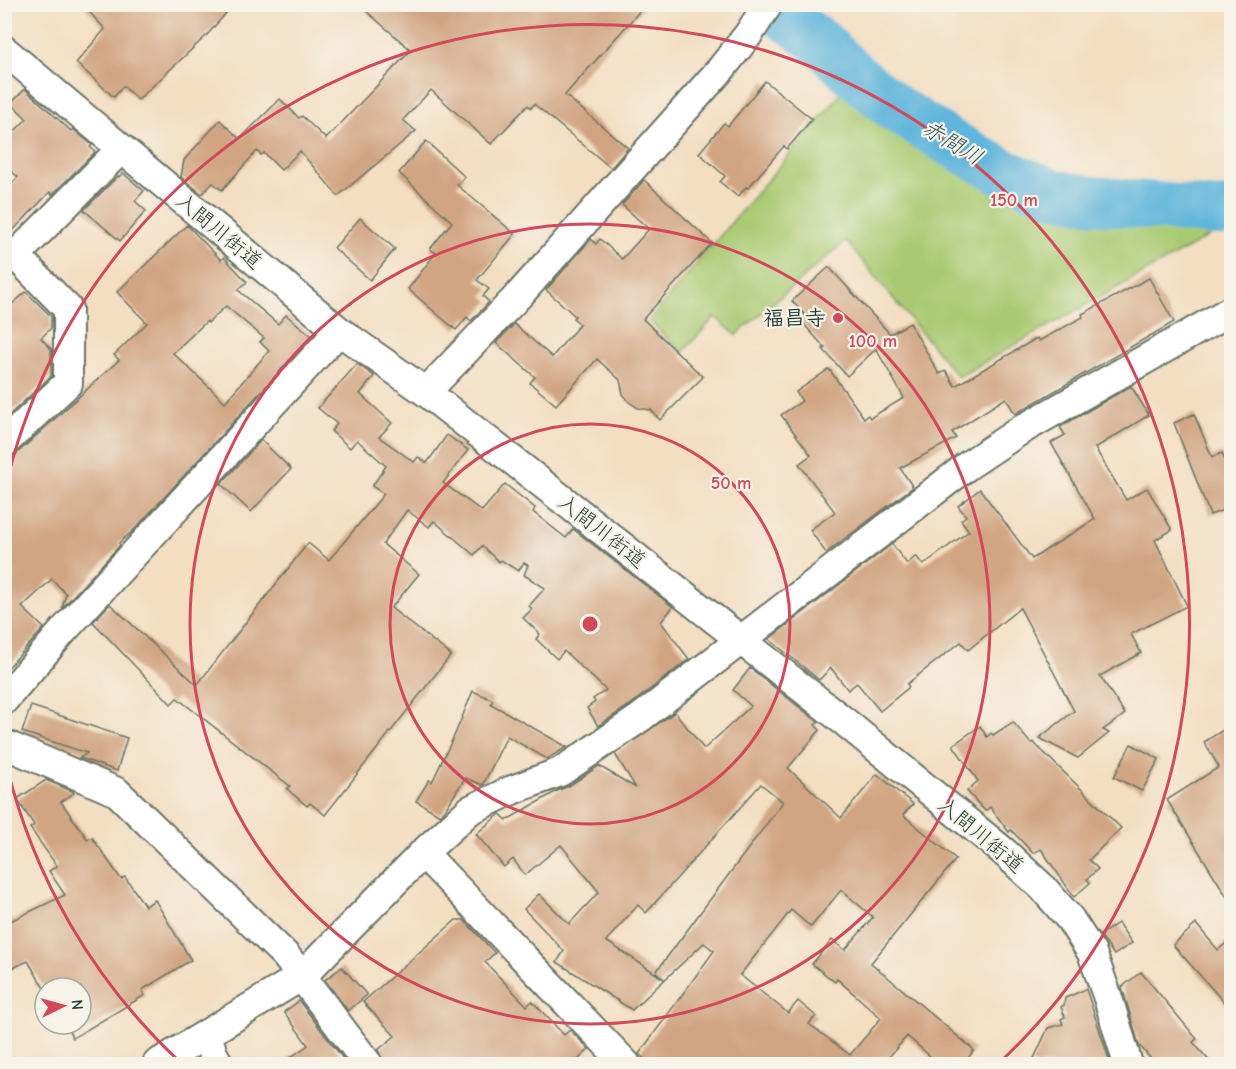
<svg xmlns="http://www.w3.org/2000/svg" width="1236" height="1069" font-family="'Comic Neue','Klee One',sans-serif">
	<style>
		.green { fill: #a9ca72; stroke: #648453; stroke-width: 1.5 }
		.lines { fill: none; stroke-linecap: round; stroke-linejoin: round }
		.river { stroke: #5eb5db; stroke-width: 48 }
		.building { fill: #d1a582; fill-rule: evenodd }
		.minor-casing { stroke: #697566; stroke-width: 32 }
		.minor { stroke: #fff; stroke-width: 28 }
		.ring { fill: none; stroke: #d1495b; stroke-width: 3 }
		.poi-dot { fill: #d1495b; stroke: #f7f3e8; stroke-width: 2 }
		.labels { text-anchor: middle; stroke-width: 4.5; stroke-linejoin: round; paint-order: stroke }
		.street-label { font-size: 21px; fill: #1f3d34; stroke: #f7f3e8 }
		.poi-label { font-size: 21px; font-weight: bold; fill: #1f3d34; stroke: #f7f3e8; text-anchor: end }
		.water-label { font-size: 22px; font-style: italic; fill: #2f5b5e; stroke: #f7f3e8 }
		.centre { fill: #d1495b; stroke: #f7f3e8; stroke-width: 3 }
		.ring-label { font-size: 18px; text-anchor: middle; font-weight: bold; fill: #d1495b; stroke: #f7f3e8; stroke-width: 4.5; stroke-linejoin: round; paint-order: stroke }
	</style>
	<rect width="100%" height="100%" fill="#f7f3e8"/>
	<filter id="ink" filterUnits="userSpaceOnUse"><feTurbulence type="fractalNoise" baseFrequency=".0167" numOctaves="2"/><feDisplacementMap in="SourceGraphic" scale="12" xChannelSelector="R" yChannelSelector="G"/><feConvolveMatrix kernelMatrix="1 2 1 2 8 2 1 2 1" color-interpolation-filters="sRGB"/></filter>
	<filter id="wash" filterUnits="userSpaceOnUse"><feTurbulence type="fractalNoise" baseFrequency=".008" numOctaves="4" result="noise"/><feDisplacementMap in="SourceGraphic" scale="24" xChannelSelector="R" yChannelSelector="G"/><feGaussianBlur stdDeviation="1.35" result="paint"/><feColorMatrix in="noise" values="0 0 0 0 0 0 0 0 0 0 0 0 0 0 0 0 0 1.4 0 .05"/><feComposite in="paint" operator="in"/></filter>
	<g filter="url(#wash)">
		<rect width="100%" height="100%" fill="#f3dec2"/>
		<polygon class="green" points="849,84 915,139 1025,193 1139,219 1182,222 1218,221 1222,229 958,377 846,241 736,335 715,317 682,353 649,320"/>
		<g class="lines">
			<polyline class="river" points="777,11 821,43 849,70 895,108 949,142 1007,174 1054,193 1093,200 1218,212 1232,211"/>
		</g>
		<g id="blocks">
			<g class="building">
				<polygon points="82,4 234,4 207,35 138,100 123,86 114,97 76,63 105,29"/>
				<polygon points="358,4 646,4 565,95 628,148 611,168 534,104 531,108 528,105 491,144 431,90 403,120 416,131 338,196 300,151 281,170 264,153 261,155 257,151 222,190 213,183 202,194 181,177 184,160 220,120 240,139 280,99 299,118 302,116 326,139 411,50"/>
				<polygon points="765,81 812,119 787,149 784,146 748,188 746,187 738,197 720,182 725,176 699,153 724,123 728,126"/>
				<polygon points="25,89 71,131 73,129 92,145 90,147 95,152 52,195 50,192 4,240 4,192 18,177 4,165 4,141 27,119 11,103"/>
				<polygon points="426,141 465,177 457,185 515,234 477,280 489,289 483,296 489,302 471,321 467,317 456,330 408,289 436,253 430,249 452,222 399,173"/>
				<polygon points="123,173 144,191 135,201 146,211 120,241 84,210 118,176 119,177"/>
				<polygon points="644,180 712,243 643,319 703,377 660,420 651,410 638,408 629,402 623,394 620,380 597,359 556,405 530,383 535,377 496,343 514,324 552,357 580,324 573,318 575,316 546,290 591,239 596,244 600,239 622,259 649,229 622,205"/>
				<polygon points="360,218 395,249 370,280 334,248"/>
				<path d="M 187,225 L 221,260 L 224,257 L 247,282 L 238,290 L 278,324 L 286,315 L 312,336 L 136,528 L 119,543 L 120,545 L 62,608 L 66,594 L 52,579 L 22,607 L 44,628 L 4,672 L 4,459 L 15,455 L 119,360 L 114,355 L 147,323 L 117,292 ZM 226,306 L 264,338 L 260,342 L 269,351 L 225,402 L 173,353 L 207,321 L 208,323 Z"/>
				<polygon points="829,267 890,334 910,323 939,374 946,371 955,386 1037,338 1039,341 1083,317 1082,314 1149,278 1174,322 1015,414 1006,398 952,432 956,438 900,468 913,487 826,553 810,530 835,512 799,464 811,455 781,415 802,401 796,392 829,369 864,418 868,415 870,418 904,398 876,349 847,376 823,349 825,348 801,321 806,316 792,301"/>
				<polygon points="26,292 51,316 51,328 41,338 51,349 51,376 4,420 4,311"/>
				<polygon points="357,364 374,376 360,394 392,423 379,437 414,462 418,457 427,463 447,435 468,450 443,483 482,511 505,484 535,508 533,512 566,538 573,529 673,607 661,622 689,659 630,705 598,726 587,708 595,702 593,699 606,690 564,651 557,659 536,639 540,634 523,618 532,609 529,606 545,588 524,575 528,565 524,563 518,571 501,560 499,562 482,546 474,555 434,521 429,527 407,510 383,544 419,574 391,608 451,655 325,815 310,803 307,806 287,789 290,786 177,698 171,704 93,622 110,604 197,685 308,543 329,560 384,494 372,486 386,466 357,440 350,448 331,431 337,424 318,408"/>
				<polygon points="1131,386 1149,415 1095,448 1126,500 1147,488 1165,518 1172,530 1155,540 1187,606 1131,634 1141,653 1100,676 1125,714 1103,730 1109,733 1078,758 1039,738 1074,711 1020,608 968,650 961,642 907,684 909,687 880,711 857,683 848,690 831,668 819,680 769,639 892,544 907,564 916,556 923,565 969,531 961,520 966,516 958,506 980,489 1032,559 1095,519 1051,443 1065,435 1060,427"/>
				<polygon points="1194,414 1212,457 1222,453 1232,477 1232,507 1210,515 1174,423"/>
				<polygon points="261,440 291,469 251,512 221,484"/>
				<path d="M 750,668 L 818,722 L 815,725 L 820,730 L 788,768 L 841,818 L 877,774 L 913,804 L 903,815 L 956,859 L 871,963 L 974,1050 L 963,1065 L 940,1065 L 907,1036 L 882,1065 L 650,1065 L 639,1054 L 714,951 L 704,943 L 632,1010 L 557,962 L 564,951 L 524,909 L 539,894 L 569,924 L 599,892 L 561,845 L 525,875 L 513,859 L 504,867 L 476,834 L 500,814 L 507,820 L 557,791 L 569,786 L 599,766 L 636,788 L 615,754 L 675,712 L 704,749 L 751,706 L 733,690 ZM 761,784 L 783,802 L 656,972 L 664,979 L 606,941 L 638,905 L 646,913 ZM 841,890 L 873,917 L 845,950 L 832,940 L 812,964 L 835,982 L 837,979 L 881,1018 L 850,1055 L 809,1024 L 816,1016 L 798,1001 L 788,1013 L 740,975 L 791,910 L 811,927 Z"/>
				<polygon points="473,691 493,700 491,704 567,747 547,759 507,736 483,785 465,778 445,810 440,815 416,801 429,780 432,782 455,734"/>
				<polygon points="31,706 127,738 117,771 80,758 87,753 22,732"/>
				<polygon points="1013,722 1031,744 1033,742 1121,828 1089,860 1098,869 1087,879 1090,883 1074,897 1041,849 1033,853 1011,830 1009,832 990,807 985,811 967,791 978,781 953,745 980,726 987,737 991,733 993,735"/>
				<polygon points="1223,730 1232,745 1232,905 1167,800 1219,767 1204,742"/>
				<polygon points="1131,744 1159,759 1142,791 1114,777"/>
				<polygon points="46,780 72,791 74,793 61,802 88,840 92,837 121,879 125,877 145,906 155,900 191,960 142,990 145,995 73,1038 65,1024 81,1024 81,988 45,988 45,990 28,961 4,972 4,924 65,895 49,871 57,866 30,828 34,825 17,799"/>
				<polygon points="456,920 464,920 495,953 485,962 527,1006 532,1001 564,1035 570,1030 589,1049 573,1065 384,1064 378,1050 395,1036 363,1002"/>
				<polygon points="1118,923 1132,943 1114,955 1100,935"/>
				<polygon points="1196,924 1218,950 1232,938 1232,1011 1173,945"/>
				<polygon points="342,967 367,995 348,1011 325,980"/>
				<polygon points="1141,972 1197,1039 1193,1042 1213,1065 1156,1065 1139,1045 1122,987"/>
				<polygon points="1086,989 1111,1065 1031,1065 1048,1028 1063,1024 1061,1019 1065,1017 1061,1007 1064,1005 1065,998"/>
				<polygon points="299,1001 348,1065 280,1065 308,1045 284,1012"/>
			</g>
		</g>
	</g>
	<g filter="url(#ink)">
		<use href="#blocks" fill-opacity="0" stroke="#697566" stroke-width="1.5"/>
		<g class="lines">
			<g class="minor-casing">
				<g id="minor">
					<polyline points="4,50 339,331 426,392 845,722 1003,851 1043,888 1070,919 1092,953 1108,998 1128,1064"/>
					<polyline points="426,392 520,294 721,69 748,35 767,6"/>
					<polyline points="4,443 68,383 68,309 21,261 20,251 121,149"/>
					<polyline points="4,700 64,630 339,331"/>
					<polyline points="4,744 117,792 286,956 368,1064"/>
					<polyline points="423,853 626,1064"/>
					<polyline points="207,1034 213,1054 219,1064"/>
					<polyline points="157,1064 302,976 423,853 470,810 512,790 560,772 640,718 967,466 1021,430 1232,310"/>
				</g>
			</g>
			<use href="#minor" class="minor"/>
		</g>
	</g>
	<g class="ring">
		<circle cx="590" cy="624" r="200"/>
		<circle cx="590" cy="624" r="400"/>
		<path d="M181 1063A600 600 0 0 1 5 759M5 489A600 600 0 1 1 999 1063"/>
	</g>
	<circle class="poi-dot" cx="838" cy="318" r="6"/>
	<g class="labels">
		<g class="street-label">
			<text transform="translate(219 231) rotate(40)" y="7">入間川街道</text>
			<text transform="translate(602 531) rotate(38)" y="7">入間川街道</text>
			<text transform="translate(981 835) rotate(40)" y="7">入間川街道</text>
		</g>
		<g class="poi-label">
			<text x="826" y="325">福昌寺</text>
		</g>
		<g class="water-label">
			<text transform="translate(953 142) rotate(31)" y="8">赤間川</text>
		</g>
	</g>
	<circle cx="590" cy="624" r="9" class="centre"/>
	<g class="ring-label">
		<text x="1014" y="206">150 m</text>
		<text x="873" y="347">100 m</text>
		<text x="731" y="489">50 m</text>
	</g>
	<rect width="1236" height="1069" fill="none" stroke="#f7f3e8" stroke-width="24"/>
	<g transform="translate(63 1006) rotate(85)"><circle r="28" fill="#f7f3e8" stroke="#a1aaa0" stroke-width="1.5"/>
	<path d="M0-4.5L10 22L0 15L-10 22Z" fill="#d1495b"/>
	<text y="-9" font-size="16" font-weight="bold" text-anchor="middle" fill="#1f3d34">N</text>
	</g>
</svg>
